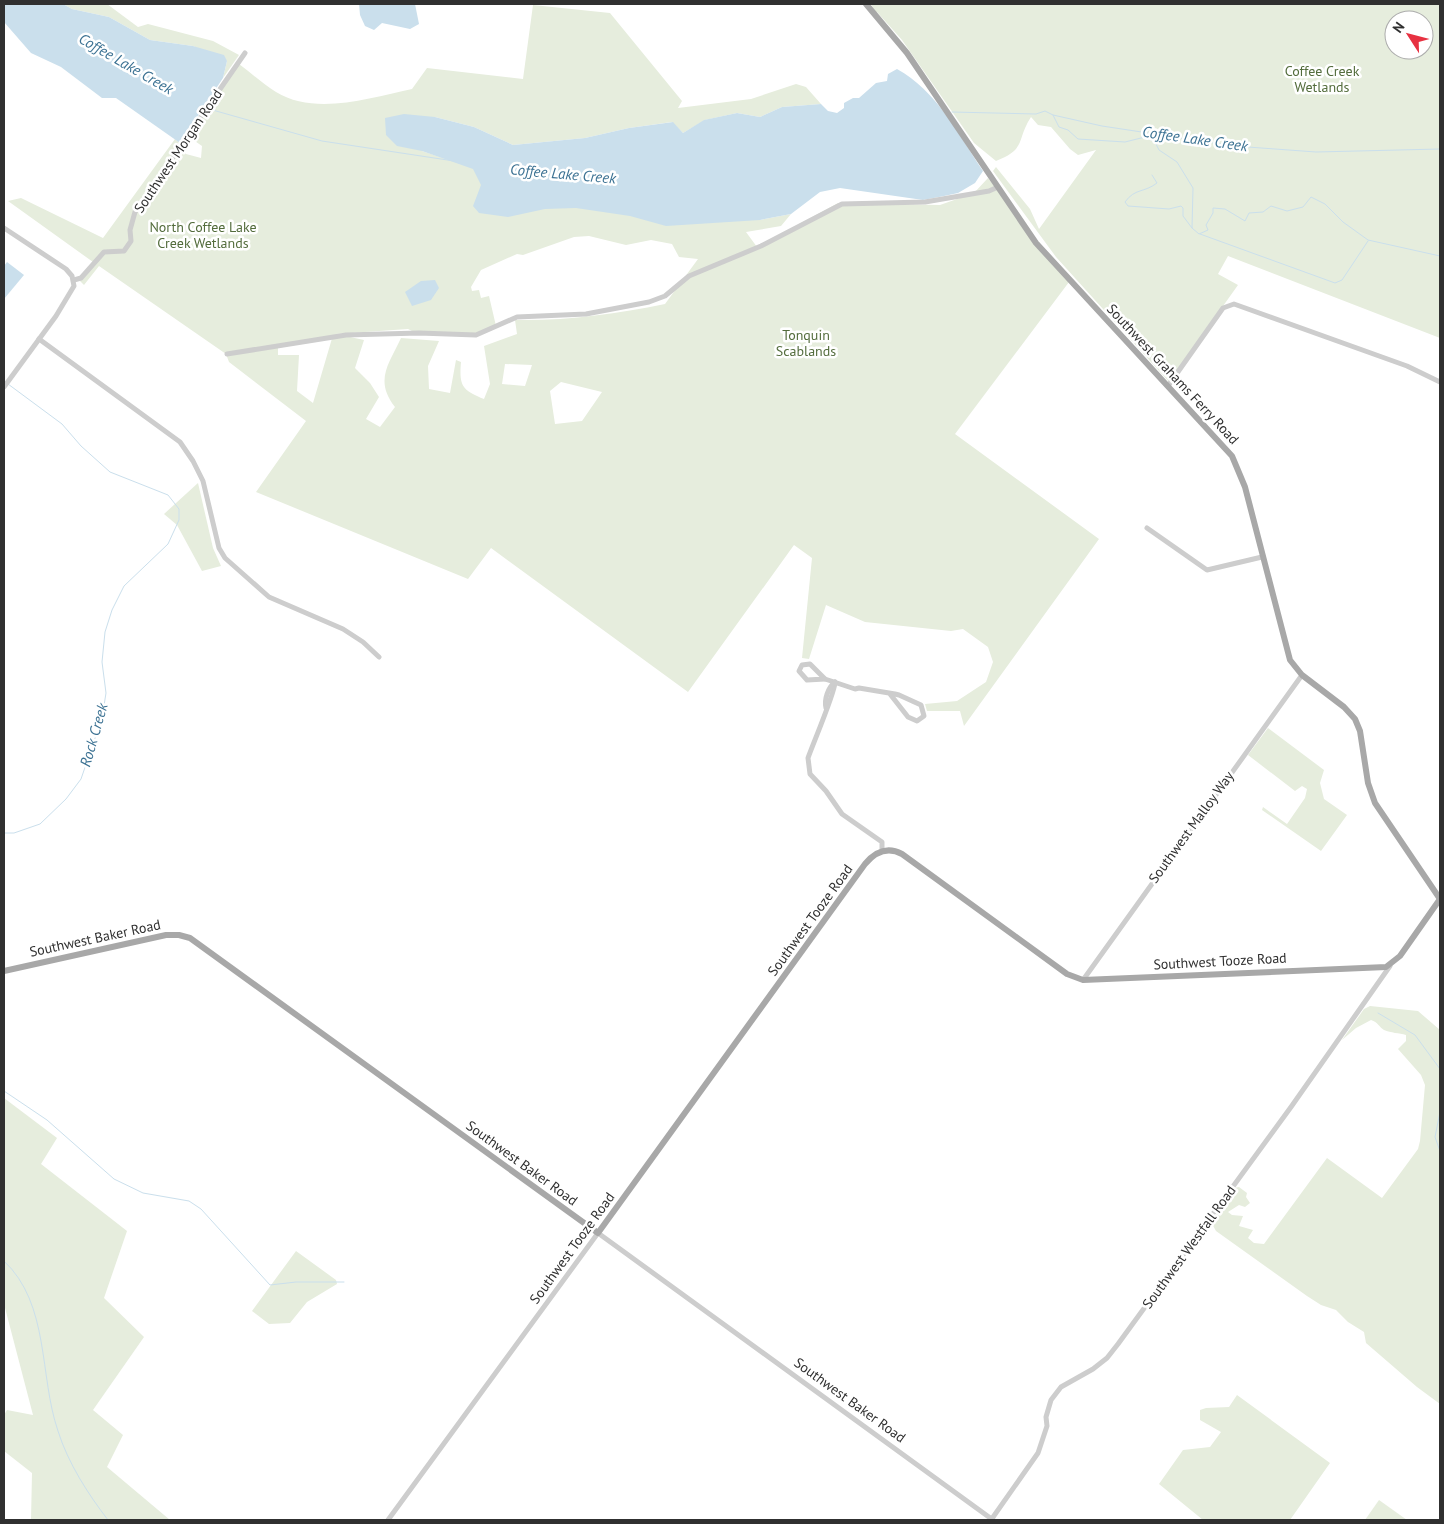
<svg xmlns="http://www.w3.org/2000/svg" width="1444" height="1524" font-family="'PT Sans',sans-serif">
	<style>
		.green { fill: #e6eddd; fill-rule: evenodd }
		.water { fill: #cadfec }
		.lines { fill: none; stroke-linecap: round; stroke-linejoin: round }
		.stream { stroke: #cadfec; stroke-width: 1 }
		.minor { stroke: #cdcdcd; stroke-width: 5 }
		.major { stroke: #a8a8a8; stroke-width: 6 }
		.labels { text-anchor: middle; stroke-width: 5; stroke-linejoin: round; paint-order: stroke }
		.park-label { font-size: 14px; fill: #536c3c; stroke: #fff }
		.street-label { font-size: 14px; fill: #303030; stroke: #fff }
		.water-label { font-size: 15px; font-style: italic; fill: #3c7293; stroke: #fff }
	</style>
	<rect width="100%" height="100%" fill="#fff"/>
	<g class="green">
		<polygon points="63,4 107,4 138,27 148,24 213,41 239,55 223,78 227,61 193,46 150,40 109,17 72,9"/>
		<path d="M 871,4 L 1440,4 L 1440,338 L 1228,256 L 1218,274 L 1238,285 L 1169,382 L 1056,257 L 993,171 L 996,167 L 1030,209 L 1039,229 L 1096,150 L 1078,155 L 1070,149 L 1051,127 L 1038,125 L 1031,117 C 1016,140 1027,149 996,161 L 974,143 L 902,40 L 877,12 L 876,13 ZM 1394,20 L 1424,20 L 1424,50 L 1394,50 Z"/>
		<path d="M 533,5 L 610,13 L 682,101 L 678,108 L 751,99 L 796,84 L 806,87 L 821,104 L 782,107 L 760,117 L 737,113 L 705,120 L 683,133 L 672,122 L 629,128 L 585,138 L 513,145 L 474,127 L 435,117 L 422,151 L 452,161 L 760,220 L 791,214 L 781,226 L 746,232 L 757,247 L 838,203 L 940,205 L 974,193 L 988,178 L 1069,282 L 955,434 L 1099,539 L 964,726 L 960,711 L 927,711 L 925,704 L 957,701 L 986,682 L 993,662 L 988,647 L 963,629 L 951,631 L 865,622 L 826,605 L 809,659 L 802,658 L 812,558 L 794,545 L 688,692 L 491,548 L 468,579 L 256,492 L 306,421 L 229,362 L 226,354 L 99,266 L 84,285 L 80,281 L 93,262 L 8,201 L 21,198 L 103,238 L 175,139 L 180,143 L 186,154 L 201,158 L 202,146 L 189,137 L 239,64 C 251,73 263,84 276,92 C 315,116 370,98 412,89 L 427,68 L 523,79 ZM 589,236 L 626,245 L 651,240 L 672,244 L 679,257 L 698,259 L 665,304 C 615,314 566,321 515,320 L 517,334 L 484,346 L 490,384 L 484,399 C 462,390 459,386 461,362 L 456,360 L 450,393 L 429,389 L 428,366 L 439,341 L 401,338 C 389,364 374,380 395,407 L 380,427 L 366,419 L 379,397 L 370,383 L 355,368 L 364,340 L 336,334 L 408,329 L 416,333 L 481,334 L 496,326 L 489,296 L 481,298 L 479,290 L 472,291 L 471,287 L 481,270 L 517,254 L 523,255 L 574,237 ZM 333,335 L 313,403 L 297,391 L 299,355 L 278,355 L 278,347 ZM 505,364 L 532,365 L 525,386 L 502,384 ZM 561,382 L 602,392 L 582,421 L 555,424 L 550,391 Z"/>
		<polygon points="198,483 213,548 221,566 202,571 177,525 164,514"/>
		<polygon points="1268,728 1324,770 1320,783 1324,799 1347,815 1321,851 1262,810 1263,807 1287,824 1305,798 1307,789 1302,786 1295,791 1248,755"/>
		<path d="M 1370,1006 L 1418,1011 L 1440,1030 L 1440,1404 L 1417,1387 L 1366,1343 L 1364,1332 L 1348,1322 L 1336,1310 L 1321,1305 L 1307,1296 L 1216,1231 L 1211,1222 L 1234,1188 L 1239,1187 L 1247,1193 L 1246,1197 L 1250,1203 L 1245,1207 L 1239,1205 L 1228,1212 L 1232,1215 L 1243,1216 L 1239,1226 L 1253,1230 L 1248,1238 L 1254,1243 L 1264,1244 L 1327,1158 L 1382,1198 L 1418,1149 L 1420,1141 L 1425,1085 L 1421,1075 L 1398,1049 L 1406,1041 L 1406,1035 C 1399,1033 1391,1033 1384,1030 C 1379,1027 1378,1022 1371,1020 L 1356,1028 L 1342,1040 L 1364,1009 Z"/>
		<polygon points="4,1098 57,1138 41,1164 127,1231 104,1298 144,1337 93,1410 123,1435 107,1467 170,1520 31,1520 32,1473 4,1451 4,1415 7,1410 33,1415 4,1304"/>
		<polygon points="296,1251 336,1280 337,1284 307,1302 290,1323 269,1324 252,1311"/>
		<polygon points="1237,1395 1330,1463 1290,1520 1203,1520 1159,1484 1183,1450 1210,1447 1221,1432 1200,1420 1200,1410 1206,1408 1229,1407"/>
		<polygon points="1379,1500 1407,1520 1365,1520"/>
	</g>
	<g class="water">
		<polygon points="4,4 63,4 72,9 109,17 150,40 193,46 224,55 227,61 223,78 180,143 116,98 102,98 61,67 31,53 4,22"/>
		<polygon points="359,4 415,4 419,24 410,29 382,23 374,30 365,26 360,15"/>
		<path d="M 897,69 C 936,90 959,135 983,171 L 975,183 L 958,193 L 944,196 L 923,200 L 840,188 L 820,192 L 791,214 L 760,220 L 666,226 L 630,216 L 576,208 L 545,209 L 508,217 L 479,213 L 473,206 L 481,185 L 473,169 L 422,151 L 397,146 L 386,135 L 385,118 L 404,114 L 435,117 L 474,127 L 513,145 L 585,138 L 629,128 L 673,122 L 683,133 L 704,120 L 737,113 L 760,117 L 782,107 L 821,104 L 828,111 L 837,113 L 844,108 L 844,103 L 853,98 L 859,98 L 876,83 L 887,81 L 888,74 Z"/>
		<polygon points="7,262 24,275 4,299 4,266"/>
		<polygon points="435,280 439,288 431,300 412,306 405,292 421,281"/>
	</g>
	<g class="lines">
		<g class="stream">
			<polyline points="209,109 322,141 454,161"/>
			<polyline points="952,112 1036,114 1045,111 1053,115 1102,126 1234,146 1316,152 1440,149"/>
			<polyline points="1053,115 1059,127 1068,130 1078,139 1125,142 1145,137 1155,142 1159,150 1177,162 1193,188 1192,228 1199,234 1208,230 1206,225 1213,213 1213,208 1225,209 1245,221 1249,213 1263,212 1271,206 1287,211 1303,207 1311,197 1325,204 1343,222 1368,240 1440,256"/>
			<path d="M 1152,175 L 1157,183 C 1144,193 1135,188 1125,202 L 1128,206 L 1169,209 L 1181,206 L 1183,208 L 1183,216 L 1192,228"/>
			<polyline points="1200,234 1335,283 1342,280 1368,241"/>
			<polyline points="4,833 14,833 40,824 66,799 81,779 102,718 106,693 102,662 105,632 112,610 124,586 168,544 179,520 179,509 168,495 110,472 81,446 62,424 8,384"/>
			<polyline points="1378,1013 1415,1035 1440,1069"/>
			<polyline points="4,1091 47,1120 114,1179 143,1193 189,1201 201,1209 270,1285 296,1282 344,1282"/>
			<polyline points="1440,1112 1435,1137 1440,1151"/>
			<path d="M 4,1261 C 50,1304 39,1376 58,1431 C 68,1463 88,1494 108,1520"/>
		</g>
		<g class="minor">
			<polyline points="4,228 66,269 72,276 74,286 56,316 4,387"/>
			<polyline points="74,280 81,278 104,252 124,251 131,241 130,230 135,212 245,53"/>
			<polyline points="39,339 180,442 193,461 203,481 219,548 225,558 269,597 343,629 363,642 379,657"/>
			<polyline points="227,354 346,335 419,333 476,335 517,317 586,314 649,302 665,296 689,276 761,246 842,204 925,202 989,191 998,187"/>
			<polyline points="1168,386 1223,308 1234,304 1407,366 1440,382"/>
			<polyline points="1147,528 1207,570 1262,557"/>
			<polygon points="810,664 825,679 807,680 799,671 802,665"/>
			<polyline points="825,679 855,689 859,688 895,694 899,695 921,705 924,716 917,721 908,717 890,694"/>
			<path d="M 835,682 C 836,690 812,746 808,758 L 810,774 L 826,791 L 842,814 L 882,842 L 882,851"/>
			<path d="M 826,708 C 824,699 828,688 835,682"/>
			<polyline points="1083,980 1302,675"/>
			<polyline points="388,1520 598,1233 993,1520"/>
			<polyline points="991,1520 1038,1453 1047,1426 1046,1417 1051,1400 1061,1387 1093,1369 1107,1358 1118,1344 1291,1107 1390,966"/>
		</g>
		<g class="major">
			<polyline points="866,4 907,53 1036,243 1232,456 1245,487 1290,660 1302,675 1344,707 1355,719 1360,731 1368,783 1375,803 1440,899"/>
			<path d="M 4,971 L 166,935 L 179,935 L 190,938 L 598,1233 L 865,864 C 875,852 887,846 902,854 L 1067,974 L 1083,980 L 1386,967 L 1400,956 L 1440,899"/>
		</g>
	</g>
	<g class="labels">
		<g class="park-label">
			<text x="1322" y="76">Coffee Creek<tspan x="1322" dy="16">Wetlands</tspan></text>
			<text x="203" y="232">North Coffee Lake<tspan x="203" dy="16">Creek Wetlands</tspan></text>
			<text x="806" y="340">Tonquin<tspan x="806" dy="16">Scablands</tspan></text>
		</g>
		<g class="street-label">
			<text transform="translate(178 151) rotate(-56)" y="5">Southwest Morgan Road</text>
			<text transform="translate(1173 374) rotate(47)" y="5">Southwest Grahams Ferry Road</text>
			<text transform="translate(1191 827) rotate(-54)" y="5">Southwest Malloy Way</text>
			<text transform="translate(810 920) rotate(-54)" y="5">Southwest Tooze Road</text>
			<text transform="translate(95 938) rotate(-12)" y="5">Southwest Baker Road</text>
			<text transform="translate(1220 961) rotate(-3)" y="5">Southwest Tooze Road</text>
			<text transform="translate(522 1163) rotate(36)" y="5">Southwest Baker Road</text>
			<text transform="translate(1189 1247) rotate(-54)" y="5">Southwest Westfall Road</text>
			<text transform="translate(572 1248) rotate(-54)" y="5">Southwest Tooze Road</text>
			<text transform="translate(850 1400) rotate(36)" y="5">Southwest Baker Road</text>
		</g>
		<g class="water-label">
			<text transform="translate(126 64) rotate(30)" y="5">Coffee Lake Creek</text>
			<text transform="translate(1195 139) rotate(8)" y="5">Coffee Lake Creek</text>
			<text transform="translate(563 174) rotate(5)" y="5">Coffee Lake Creek</text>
			<text transform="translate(94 735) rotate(-74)" y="5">Rock Creek</text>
		</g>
	</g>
	<rect width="1444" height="1524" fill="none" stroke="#303030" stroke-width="10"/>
	<g transform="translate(1409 35) rotate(306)"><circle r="24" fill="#ffffff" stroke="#acacac"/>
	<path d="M0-4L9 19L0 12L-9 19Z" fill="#e73141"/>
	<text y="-8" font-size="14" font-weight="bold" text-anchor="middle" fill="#303030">N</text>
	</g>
</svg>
